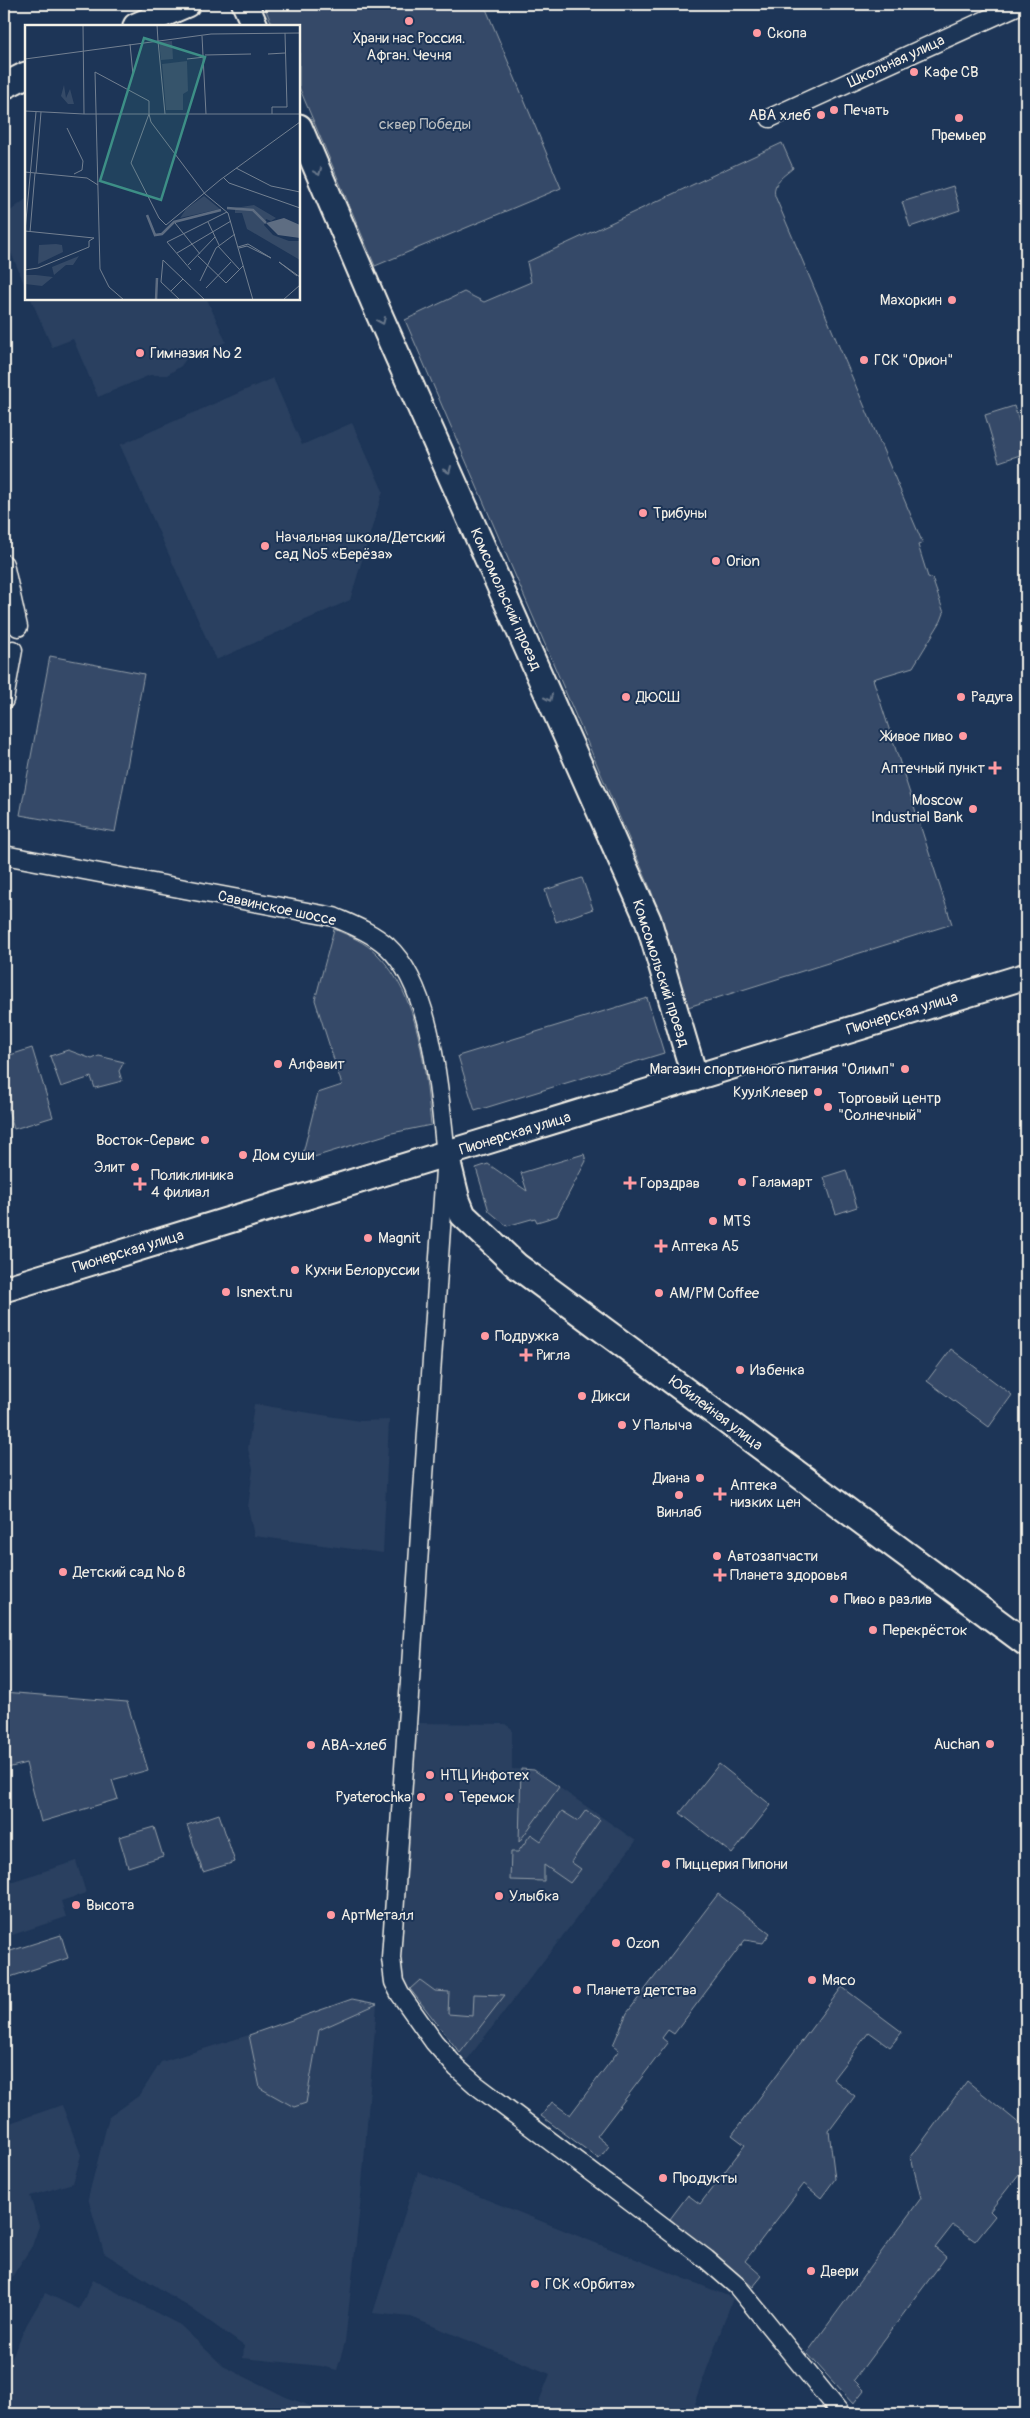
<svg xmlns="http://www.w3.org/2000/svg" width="1030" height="2418" font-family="Pangolin,sans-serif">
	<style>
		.built { fill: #2a4060 }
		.green { fill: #354a67; stroke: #949ea8 }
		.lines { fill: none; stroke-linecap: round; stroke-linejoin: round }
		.street-casing { stroke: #f4f1e8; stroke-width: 21 }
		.secondary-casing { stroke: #f4f1e8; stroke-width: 29 }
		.street { stroke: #1d3557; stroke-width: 18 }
		.secondary { stroke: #1d3557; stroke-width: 25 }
		.oneway { stroke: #68778a }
		.poi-dot { fill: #ff9aa2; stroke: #1d3557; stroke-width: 2 }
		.labels { text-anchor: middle; stroke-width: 4; stroke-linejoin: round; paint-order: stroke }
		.poi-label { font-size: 15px; fill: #f4f1e8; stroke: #1d3557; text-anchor: start }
		.street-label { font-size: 15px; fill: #f4f1e8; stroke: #1d3557 }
		.park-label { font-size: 15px; fill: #bbbfc1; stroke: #1d3557 }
		.inset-river { fill: none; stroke: #5e6d82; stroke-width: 2.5 }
		.inset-road { fill: none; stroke: #738091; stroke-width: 1 }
		.view { fill: #3d8f86; fill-opacity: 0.15; stroke: #3d8f86; stroke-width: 2.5 }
		.inset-edge { fill: none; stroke: #f4f1e8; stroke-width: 2.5 }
	</style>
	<rect width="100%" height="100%" fill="#1d3557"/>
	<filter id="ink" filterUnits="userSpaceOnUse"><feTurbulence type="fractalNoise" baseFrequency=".02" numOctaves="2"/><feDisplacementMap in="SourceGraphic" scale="10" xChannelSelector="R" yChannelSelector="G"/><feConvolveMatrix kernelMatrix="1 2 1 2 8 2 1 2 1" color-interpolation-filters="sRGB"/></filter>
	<g filter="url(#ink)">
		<g class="built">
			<polygon points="26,199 26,288 4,236 4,216"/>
			<polygon points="31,299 207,299 226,342 186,359 181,366 167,375 150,375 98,397 73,339 52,347"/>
			<polygon points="273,378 302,445 352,423 383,491 350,600 216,660 120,445"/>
			<polygon points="254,1404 360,1421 389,1420 383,1553 254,1536 248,1507 253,1469 248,1449"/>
			<polygon points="414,1723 505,1724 512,1729 512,1769 534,1770 636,1841 466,2061 400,1976"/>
			<polygon points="76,1861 86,1893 61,1901 66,1917 12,1935 4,1908 4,1884"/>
			<polygon points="377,2004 361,2197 345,2342 337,2370 321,2366 243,2358 244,2346 192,2309 104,2253 88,2198 109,2117 140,2095 161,2062 249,2035 260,2088 306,2103 319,2030"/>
			<polygon points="62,2105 81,2155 73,2183 30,2196 39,2226 32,2246 4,2289 4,2125"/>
			<polygon points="418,2172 733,2298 694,2404 720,2414 534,2414 550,2374 411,2317 373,2313"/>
			<polygon points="93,2280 180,2325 223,2366 286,2397 332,2414 4,2414 4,2374 27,2324 45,2293 79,2309"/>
		</g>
		<g class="green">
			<polygon points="263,4 484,4 561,188 375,266 299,87 299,26 273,26"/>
			<path d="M 782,143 L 793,168 C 784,176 772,182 775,196 L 921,539 L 923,543 L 918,545 L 928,577 L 932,578 L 944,613 L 941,621 L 913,667 L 873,679 L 952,924 L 688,1007 L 651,890 L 405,320 L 464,292 L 484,302 L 531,282 L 527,262 Z"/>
			<polygon points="953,186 960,210 910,227 902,202"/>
			<polygon points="1014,406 1026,443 1026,453 999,462 985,415"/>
			<polygon points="50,656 144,674 115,832 20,815"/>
			<polygon points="582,878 593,909 556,922 545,890"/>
			<path d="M 334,929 C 350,936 365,942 377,954 C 420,996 425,1069 431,1125 L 392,1133 L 301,1161 L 318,1093 L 342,1085 L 315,1000 Z"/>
			<polygon points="647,998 664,1053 475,1111 458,1056"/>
			<polygon points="32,1048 53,1117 14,1129 4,1096 4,1057"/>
			<polygon points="68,1050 92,1059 99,1056 124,1062 119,1071 122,1081 95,1088 91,1077 61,1087 50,1056"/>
			<polygon points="584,1154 586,1161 557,1216 537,1222 535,1218 507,1226 489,1211 476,1168 488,1164 527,1191 521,1173"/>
			<polygon points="846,1170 857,1207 836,1214 824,1177"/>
			<polygon points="951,1349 1012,1395 989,1427 927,1381"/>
			<polygon points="4,1692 127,1702 148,1770 112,1780 118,1799 41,1822 26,1763 4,1769"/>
			<polygon points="719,1764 771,1805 732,1854 680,1813"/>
			<polygon points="521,1769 534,1770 559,1787 519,1842"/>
			<polygon points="586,1810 600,1820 571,1862 581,1869 570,1883 544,1865 544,1881 510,1880 511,1852 518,1852 531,1834 541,1841 562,1811 578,1821"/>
			<polygon points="219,1814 235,1862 203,1872 187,1825"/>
			<polygon points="154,1827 163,1856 128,1867 119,1837"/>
			<polygon points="718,1894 770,1933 763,1943 745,1940 674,2034 668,2030 662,2038 668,2043 597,2136 609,2146 599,2159 541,2116 552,2102 570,2115 619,2050 613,2045 627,2013"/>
			<polygon points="61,1935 68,1958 4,1979 4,1953"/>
			<polygon points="420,1980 435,1991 449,1992 448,2014 473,2016 474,1994 505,1995 460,2053 410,1989"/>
			<polygon points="842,1987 902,2032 890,2047 869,2032 833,2079 855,2096 829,2131 835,2179 821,2198 804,2184 745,2261 762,2276 753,2287 670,2219 688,2195 700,2204 745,2145 732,2135"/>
			<polygon points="352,1999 377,2004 319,2030 306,2103 294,2107 260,2088 249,2035"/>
			<polygon points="967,2081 1026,2129 1026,2180 1019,2174 990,2211 995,2216 975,2241 953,2225 935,2248 946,2257 854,2380 864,2390 853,2404 807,2353 921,2198 911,2157"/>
		</g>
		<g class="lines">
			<g class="street-casing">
				<g id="street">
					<polyline points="770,118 1021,4"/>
					<polyline points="4,564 18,627"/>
					<polyline points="4,700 13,650"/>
					<path d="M 4,855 L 334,917 C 352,925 371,932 387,946 C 434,989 439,1095 446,1155 L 391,1958 L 394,1982 L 400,1994 L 434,2042 L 457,2068 L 476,2085 L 706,2259 L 737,2286 L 841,2414"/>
				</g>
			</g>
			<g class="secondary-casing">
				<g id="secondary">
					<polyline points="245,4 255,26"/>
					<polyline points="136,26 187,4"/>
					<polyline points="4,86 26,75"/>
					<polyline points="299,127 379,314 648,920 695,1078"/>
					<polyline points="446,1155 457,1200 463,1215 517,1266 1026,1643"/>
					<polyline points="4,1289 1026,976"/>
				</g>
			</g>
			<use href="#street" class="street"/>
			<use href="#secondary" class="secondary"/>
		</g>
		<defs><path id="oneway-chevron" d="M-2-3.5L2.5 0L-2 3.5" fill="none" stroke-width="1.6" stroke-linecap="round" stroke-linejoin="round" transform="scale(1.25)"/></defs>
		<g class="oneway">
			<use href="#oneway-chevron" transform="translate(318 172) rotate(67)"/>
			<use href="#oneway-chevron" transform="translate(382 321) rotate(66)"/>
			<use href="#oneway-chevron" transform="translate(448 470) rotate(66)"/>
			<use href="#oneway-chevron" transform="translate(549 698) rotate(66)"/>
		</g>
	</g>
	<g class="poi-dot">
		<circle cx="409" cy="21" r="5"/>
		<circle cx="757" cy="33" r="5"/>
		<circle cx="914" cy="72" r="5"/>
		<circle cx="834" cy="110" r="5"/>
		<circle cx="821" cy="115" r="5"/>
		<circle cx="959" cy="118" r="5"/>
		<circle cx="952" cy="300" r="5"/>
		<circle cx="140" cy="353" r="5"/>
		<circle cx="864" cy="360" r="5"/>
		<circle cx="643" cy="513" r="5"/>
		<circle cx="265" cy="546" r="5"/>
		<circle cx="716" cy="561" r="5"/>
		<circle cx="626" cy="697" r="5"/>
		<circle cx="961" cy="697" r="5"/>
		<circle cx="963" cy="736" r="5"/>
		<path d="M992.5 760.5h5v5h5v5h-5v5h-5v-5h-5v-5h5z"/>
		<circle cx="973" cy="809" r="5"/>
		<circle cx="278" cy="1064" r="5"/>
		<circle cx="905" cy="1069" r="5"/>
		<circle cx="818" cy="1092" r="5"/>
		<circle cx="828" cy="1107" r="5"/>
		<circle cx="205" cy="1140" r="5"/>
		<circle cx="243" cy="1155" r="5"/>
		<circle cx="135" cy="1167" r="5"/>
		<circle cx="742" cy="1182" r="5"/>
		<path d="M627.5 1175.5h5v5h5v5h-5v5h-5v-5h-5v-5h5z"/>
		<path d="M137.5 1176.5h5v5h5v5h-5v5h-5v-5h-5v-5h5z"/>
		<circle cx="713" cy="1221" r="5"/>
		<circle cx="368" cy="1238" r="5"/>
		<path d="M658.5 1238.5h5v5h5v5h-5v5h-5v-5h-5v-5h5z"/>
		<circle cx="295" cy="1270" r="5"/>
		<circle cx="226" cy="1292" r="5"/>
		<circle cx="659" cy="1293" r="5"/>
		<circle cx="485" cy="1336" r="5"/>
		<path d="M523.5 1347.5h5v5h5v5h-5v5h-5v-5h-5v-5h5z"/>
		<circle cx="740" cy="1370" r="5"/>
		<circle cx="582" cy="1396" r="5"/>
		<circle cx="622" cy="1425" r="5"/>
		<circle cx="700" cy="1478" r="5"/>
		<path d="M717.5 1486.5h5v5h5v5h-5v5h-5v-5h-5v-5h5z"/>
		<circle cx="679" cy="1495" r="5"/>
		<circle cx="717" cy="1556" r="5"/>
		<circle cx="63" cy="1572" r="5"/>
		<path d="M717.5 1567.5h5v5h5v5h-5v5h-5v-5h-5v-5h5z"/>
		<circle cx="834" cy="1599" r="5"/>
		<circle cx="873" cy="1630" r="5"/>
		<circle cx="990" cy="1744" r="5"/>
		<circle cx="311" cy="1745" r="5"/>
		<circle cx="430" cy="1775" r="5"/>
		<circle cx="421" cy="1797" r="5"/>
		<circle cx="449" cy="1797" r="5"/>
		<circle cx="666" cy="1864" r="5"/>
		<circle cx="499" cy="1896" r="5"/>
		<circle cx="76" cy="1905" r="5"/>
		<circle cx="331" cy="1915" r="5"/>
		<circle cx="616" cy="1943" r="5"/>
		<circle cx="812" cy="1980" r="5"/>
		<circle cx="577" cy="1990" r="5"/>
		<circle cx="663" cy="2178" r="5"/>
		<circle cx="811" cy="2271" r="5"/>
		<circle cx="535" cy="2284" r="5"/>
	</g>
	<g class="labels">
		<g class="poi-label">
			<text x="767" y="38">Скопа</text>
			<text x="409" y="43" text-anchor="middle">Храни нас Россия.<tspan x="409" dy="17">Афган. Чечня</tspan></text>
			<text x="924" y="77">Кафе СВ</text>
			<text x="844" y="115">Печать</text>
			<text x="811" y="120" text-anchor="end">АВА хлеб</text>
			<text x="959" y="140" text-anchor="middle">Премьер</text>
			<text x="942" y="305" text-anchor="end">Махоркин</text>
			<text x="150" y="358">Гимназия № 2</text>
			<text x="874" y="365">ГСК "Орион"</text>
			<text x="653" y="518">Трибуны</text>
			<text x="275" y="542">Начальная школа/Детский<tspan x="275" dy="17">сад №5 «Берёза»</tspan></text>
			<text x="726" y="566">Orion</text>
			<text x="636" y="702">ДЮСШ</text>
			<text x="971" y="702">Радуга</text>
			<text x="953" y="741" text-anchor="end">Живое пиво</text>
			<text x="985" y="773" text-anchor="end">Аптечный пункт</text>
			<text x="963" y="805" text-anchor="end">Moscow<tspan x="963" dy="17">Industrial Bank</tspan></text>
			<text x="288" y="1069">Алфавит</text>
			<text x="895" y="1074" text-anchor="end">Магазин спортивного питания "Олимп"</text>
			<text x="808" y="1097" text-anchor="end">КуулКлевер</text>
			<text x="838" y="1103">Торговый центр<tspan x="838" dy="17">"Солнечный"</tspan></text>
			<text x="195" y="1145" text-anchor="end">Восток-Сервис</text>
			<text x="253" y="1160">Дом суши</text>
			<text x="125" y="1172" text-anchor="end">Элит</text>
			<text x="151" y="1180">Поликлиника<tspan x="151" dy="17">4 филиал</tspan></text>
			<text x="752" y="1187">Галамарт</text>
			<text x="640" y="1188">Горздрав</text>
			<text x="723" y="1226">MTS</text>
			<text x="378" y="1243">Magnit</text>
			<text x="671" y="1251">Аптека А5</text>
			<text x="305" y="1275">Кухни Белоруссии</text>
			<text x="236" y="1297">Isnext.ru</text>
			<text x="669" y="1298">AM/PM Coffee</text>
			<text x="495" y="1341">Подружка</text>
			<text x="536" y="1360">Ригла</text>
			<text x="750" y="1375">Избенка</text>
			<text x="592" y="1401">Дикси</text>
			<text x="632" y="1430">У Палыча</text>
			<text x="690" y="1483" text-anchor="end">Диана</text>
			<text x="730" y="1490">Аптека<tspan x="730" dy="17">низких цен</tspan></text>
			<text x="679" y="1517" text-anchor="middle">Винлаб</text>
			<text x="727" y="1561">Автозапчасти</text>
			<text x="73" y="1577">Детский сад № 8</text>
			<text x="730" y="1580">Планета здоровья</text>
			<text x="844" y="1604">Пиво в разлив</text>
			<text x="883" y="1635">Перекрёсток</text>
			<text x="980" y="1749" text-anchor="end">Auchan</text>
			<text x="321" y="1750">АВА-хлеб</text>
			<text x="440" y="1780">НТЦ Инфотех</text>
			<text x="411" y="1802" text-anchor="end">Pyaterochka</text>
			<text x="459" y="1802">Теремок</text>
			<text x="676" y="1869">Пиццерия Пипони</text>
			<text x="509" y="1901">Улыбка</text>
			<text x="86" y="1910">Высота</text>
			<text x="341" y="1920">АртМеталл</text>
			<text x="626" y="1948">Ozon</text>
			<text x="822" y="1985">Мясо</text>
			<text x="587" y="1995">Планета детства</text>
			<text x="673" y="2183">Продукты</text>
			<text x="821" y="2276">Двери</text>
			<text x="545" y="2289">ГСК «Орбита»</text>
		</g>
		<g class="street-label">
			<text transform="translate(896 61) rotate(-25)" y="5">Школьная улица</text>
			<text transform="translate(506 599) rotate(66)" y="5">Комсомольский проезд</text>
			<text transform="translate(277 908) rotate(12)" y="5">Саввинское шоссе</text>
			<text transform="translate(661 973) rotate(72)" y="5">Комсомольский проезд</text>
			<text transform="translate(902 1013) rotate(-17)" y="5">Пионерская улица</text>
			<text transform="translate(515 1133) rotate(-17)" y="5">Пионерская улица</text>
			<text transform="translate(128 1251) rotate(-17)" y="5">Пионерская улица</text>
			<text transform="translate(716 1413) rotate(37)" y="5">Юбилейная улица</text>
		</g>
		<g class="park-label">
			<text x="425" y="129">сквер Победы</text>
		</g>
	</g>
	<g transform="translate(25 25)">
		<rect width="275" height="275" fill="#1d3557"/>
		<path d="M 147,16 L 148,34 L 136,35 L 134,17 ZM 162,36 L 163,66 L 158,69 L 158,85 L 141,85 L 137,39 ZM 39,60 L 41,73 L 45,64 L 49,79 L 43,79 L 36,71 ZM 179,171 L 195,184 L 155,193 L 161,184 ZM 229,180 L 251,193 L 246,196 L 241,194 L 239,200 L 248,210 L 264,216 L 275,216 L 275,235 L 222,204 L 217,188 L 210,188 L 210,183 ZM 31,219 L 37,220 L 38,227 L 13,239 L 14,220 ZM 54,231 L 48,240 L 41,240 L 29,250 L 27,242 ZM 0,250 L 11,250 L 28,252 L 17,261 L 0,259 Z" fill="#354a67"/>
		<path d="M 259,193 L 275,200 L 275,213 L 253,210 L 241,198 Z" fill="#5e6d82"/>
		<path class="inset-river" d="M 202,183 L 228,185 L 241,198M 122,190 L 130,210 L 137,209 L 149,197 L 196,185M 131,275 L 132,253"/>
		<path class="inset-road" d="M 58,0 L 59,89 L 124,89 L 126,97 L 180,169 L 203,188 L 228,275M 132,0 L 133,16M 177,11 L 181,89M 133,16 L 140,89M 105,19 L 108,50M 243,29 L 260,28M 180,30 L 226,29M 0,34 L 186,9 L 275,8M 162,34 L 180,32M 0,86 L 59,89M 124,89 L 275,89M 247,89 L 247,82 L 262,82 L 260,8M 42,103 L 58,136 L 57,145 L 49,149M 211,143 L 246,161 L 275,167M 0,147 L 62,153 L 73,160M 11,148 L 16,87M 198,152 L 204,158 L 275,183M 183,197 L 194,220M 150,198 L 175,229M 0,206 L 11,87M 0,206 L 69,213M 5,207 L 10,148M 193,221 L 214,244M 213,222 L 223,219 L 246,233 L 222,221 L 214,223M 152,228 L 206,196M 173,231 L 201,258 L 218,241M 163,240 L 190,212M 0,245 L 13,243 L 64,222 L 64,216 L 69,213M 166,245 L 142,217 L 202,187M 272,251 L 254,237 L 275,252M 175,256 L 191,223 L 210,209M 181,263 L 206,237M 146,266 L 158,254M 99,275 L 84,262 L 75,244 L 70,47 L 124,76 L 124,89 L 106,138 L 134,193 L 141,200 L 195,155 L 275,97M 155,275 L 136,257 L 138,235 L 180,275M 258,275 L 275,260"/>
		<path class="view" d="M 119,13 L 180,32 L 136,175 L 75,156 Z"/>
		<rect width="275" height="275" class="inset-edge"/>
	</g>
	<rect width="1030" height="2418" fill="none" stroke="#1d3557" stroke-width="20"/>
	<rect x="10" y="10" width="1010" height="2398" fill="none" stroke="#f4f1e8" stroke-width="2" filter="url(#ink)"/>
</svg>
